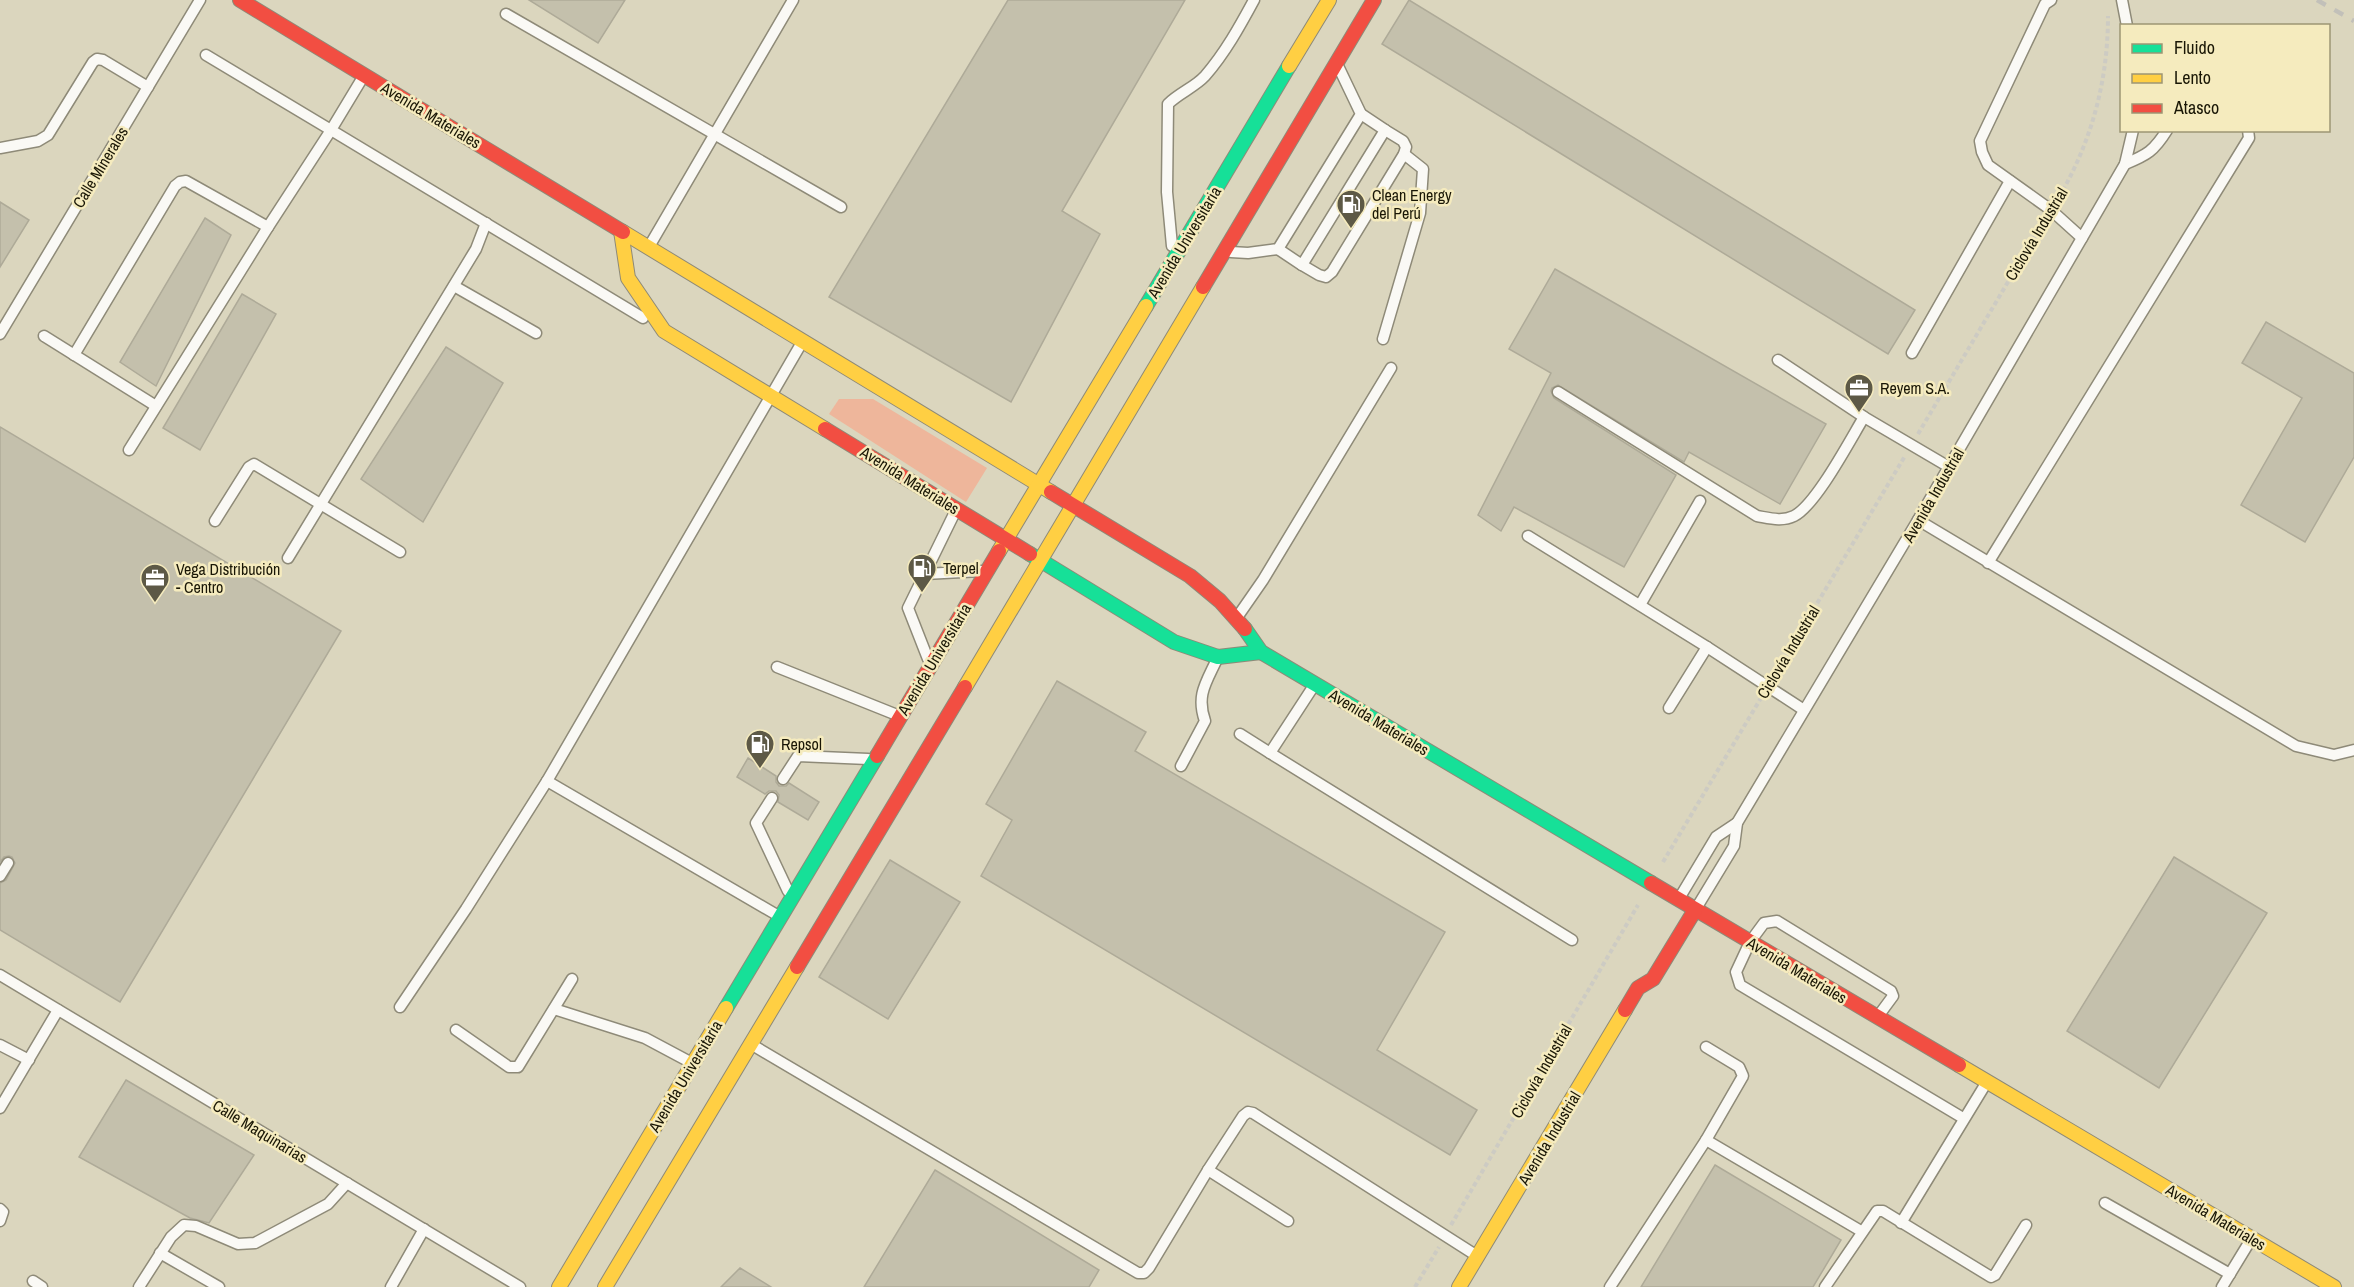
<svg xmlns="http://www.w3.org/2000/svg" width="2354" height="1287" font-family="'Archivo Narrow',sans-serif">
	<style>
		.green { fill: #eeb69b }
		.building { fill: #c4c0ac; stroke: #aeaa98; stroke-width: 1.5 }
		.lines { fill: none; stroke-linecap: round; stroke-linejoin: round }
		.lane-casing { stroke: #8e8a78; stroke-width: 13 }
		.fast-casing { stroke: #8e8a78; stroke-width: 16 }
		.slow-casing { stroke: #8e8a78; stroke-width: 16 }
		.jam-casing { stroke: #8e8a78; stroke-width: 16 }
		.path { stroke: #cdcbc3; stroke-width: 4; stroke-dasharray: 4.5 3; stroke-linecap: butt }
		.lane { stroke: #faf9f5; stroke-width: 10 }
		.fast { stroke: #16e098; stroke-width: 14 }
		.slow { stroke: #ffcf43; stroke-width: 14 }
		.jam { stroke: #f24e42; stroke-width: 14 }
		.rail { stroke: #c2c0b9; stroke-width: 4.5; stroke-dasharray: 10 10; stroke-linecap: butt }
		.labels { text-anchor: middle; stroke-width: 5; stroke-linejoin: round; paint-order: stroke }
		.street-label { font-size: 16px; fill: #191605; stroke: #f5ebbe }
		.poi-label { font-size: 16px; fill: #191605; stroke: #f5ebbe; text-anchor: start }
	</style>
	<rect width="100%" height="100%" fill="#dbd6be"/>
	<polygon class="green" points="839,399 873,399 987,468 966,502 829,414"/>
	<g class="building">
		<polygon points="529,0 625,0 598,43"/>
		<polygon points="1008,0 1185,0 1062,211 1100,234 1011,402 829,297"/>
		<polygon points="1409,0 1915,310 1888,354 1382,44"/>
		<polygon points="0,202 29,220 0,267"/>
		<polygon points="205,218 231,235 156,386 120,362"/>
		<polygon points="1555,269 1826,424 1780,504 1689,452 1684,462 1558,385 1552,388 1551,391 1554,398 1676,475 1624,567 1514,507 1501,531 1478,515 1551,373 1509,349"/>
		<polygon points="242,294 276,314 200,450 163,428"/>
		<polygon points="2266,322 2354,373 2354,457 2305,542 2241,505 2302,398 2242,363"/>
		<polygon points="446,347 503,383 423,522 361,479"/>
		<polygon points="0,427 341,631 120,1002 0,930 0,883 6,880 15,863 12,857 9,856 4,857 0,862"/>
		<polygon points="1057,681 1146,732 1135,751 1445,932 1377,1050 1477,1110 1450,1155 981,876 1012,820 986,804"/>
		<polygon points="748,758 776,776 776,782 779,786 786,786 789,783 819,802 808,820 778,802 779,795 776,791 769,791 765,794 737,777"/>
		<polygon points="2174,857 2267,913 2159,1088 2067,1031"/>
		<polygon points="890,860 960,902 888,1019 819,977"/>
		<polygon points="126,1080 254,1155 209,1223 190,1218 79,1157"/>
		<polygon points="1715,1165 1841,1240 1813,1287 1641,1287"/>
		<polygon points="935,1170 1099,1270 1089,1287 864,1287"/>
		<polygon points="740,1268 771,1287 721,1287"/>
	</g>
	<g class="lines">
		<g class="lane-casing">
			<g id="lane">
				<polyline points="2051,0 2045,4 1980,141 1982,152 1988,165 2051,210 2082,238"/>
				<polyline points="2122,0 2127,26"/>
				<polyline points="506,14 841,207"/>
				<polyline points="363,77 331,130 643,318"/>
				<polyline points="0,148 38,141 48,135 93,62 97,59 103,60 148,87"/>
				<path d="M 2125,164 C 2147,155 2154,151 2167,130"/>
				<polyline points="650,245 793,0"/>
				<path d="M 1172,246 L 1167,192 L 1168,104 C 1179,93 1195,87 1205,76 C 1225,53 1240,26 1254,0"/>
				<polyline points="1278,249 1302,265 1385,130 1361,114"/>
				<polyline points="1231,252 1248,253 1278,249 1361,114 1339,68"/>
				<polyline points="1302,265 1319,275 1326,277 1332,272 1404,154 1406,147 1403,141 1385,130"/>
				<polyline points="454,286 536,333"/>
				<polyline points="0,334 200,0"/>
				<polyline points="44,336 156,406"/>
				<polyline points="1383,339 1420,213 1423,169 1404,154"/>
				<polyline points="1912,353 2010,181"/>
				<polyline points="74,355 175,186 180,182 186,181 268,227"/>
				<polyline points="1778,360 1864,417 1949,467"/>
				<path d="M 1558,392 L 1757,516 C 1769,518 1782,522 1794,516 C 1816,505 1850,440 1864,417"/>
				<polyline points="129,450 268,227 331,130 206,55"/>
				<polyline points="1918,520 2296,746 2334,755 2354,750"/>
				<polyline points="215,521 249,467 254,464 400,552"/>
				<polyline points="1528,536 1707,647 1804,710"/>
				<polyline points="288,558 476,249 486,223"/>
				<polyline points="1988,563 2249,138 2248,130"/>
				<polyline points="925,574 981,571"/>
				<polyline points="1640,605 1700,501"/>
				<polyline points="1238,616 1263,580 1391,368"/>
				<polyline points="928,659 908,608 955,512"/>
				<polyline points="777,667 897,715"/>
				<polyline points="1313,687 1270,753 1572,940"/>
				<polyline points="1669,708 1707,647"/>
				<polyline points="1240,734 1270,753"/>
				<path d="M 1181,766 L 1205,721 C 1196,695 1206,683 1217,659"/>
				<polyline points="783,779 798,756 868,759"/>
				<polyline points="547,781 777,915"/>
				<polyline points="772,798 756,823 788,891"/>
				<polyline points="0,876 8,863"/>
				<polyline points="1680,897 1716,837 1737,823"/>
				<polyline points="1697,907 1734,846 1737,823 1918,520 2125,164 2133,130"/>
				<polyline points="0,975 520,1287"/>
				<polyline points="400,1007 466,909 547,781 801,344"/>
				<polyline points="554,1009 645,1038 690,1062"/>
				<polyline points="1879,1015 1893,996 1891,991 1777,921 1764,923 1750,942 1736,972 1740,985 1963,1118"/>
				<polyline points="456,1030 509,1067 518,1067 572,979"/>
				<polyline points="0,1045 29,1060"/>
				<polyline points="754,1046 1138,1273 1144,1273 1149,1268 1208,1170 1243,1116 1248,1112 1253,1113 1474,1254"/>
				<polyline points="0,1108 58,1010"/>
				<polyline points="1706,1140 1743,1076 1739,1067 1706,1047"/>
				<polyline points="1208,1170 1288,1221"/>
				<polyline points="2105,1203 2230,1274"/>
				<polyline points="0,1209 3,1212 0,1221"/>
				<polyline points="1901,1223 1985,1085"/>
				<polyline points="160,1253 219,1287"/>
				<polyline points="33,1281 42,1287"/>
				<polyline points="139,1287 171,1237 184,1225 196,1226 238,1244 255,1243 328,1204 347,1183"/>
				<polyline points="391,1287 424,1229"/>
				<polyline points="1610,1287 1706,1140 1861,1231"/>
				<polyline points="1825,1287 1877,1211 1883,1211 1991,1277 1995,1275 2026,1225"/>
				<polyline points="2222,1287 2250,1241"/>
			</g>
		</g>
		<g class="fast-casing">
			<g id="fast">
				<polyline points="1146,306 1289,66"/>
				<polyline points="1030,554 1174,642 1218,657 1261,652"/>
				<polyline points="1245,629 1261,652 1651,883"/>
				<polyline points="726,1008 877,756"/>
			</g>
		</g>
		<g class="slow-casing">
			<g id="slow">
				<polyline points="1289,66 1329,0"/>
				<polyline points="621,231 628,278 664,331 825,429"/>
				<polyline points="623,232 1051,492"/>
				<polyline points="999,551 1146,306"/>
				<polyline points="965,687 1203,287"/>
				<polyline points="1959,1065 2334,1287"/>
				<polyline points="559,1287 726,1008"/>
				<polyline points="605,1287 797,967"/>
				<polyline points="1459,1287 1625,1010"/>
			</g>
		</g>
		<g class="jam-casing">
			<g id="jam">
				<polyline points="240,0 623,232"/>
				<polyline points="1203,287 1374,0"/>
				<polyline points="825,429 1030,554"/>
				<polyline points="1051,492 1190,576 1220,601 1245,629"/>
				<polyline points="877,756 999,551"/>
				<polyline points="1651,883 1959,1065"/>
				<polyline points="797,967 965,687"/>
				<polyline points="1625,1010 1638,988 1653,979 1695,910"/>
			</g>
		</g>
		<g class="path">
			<path d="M 2059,197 C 2092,141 2108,80 2108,16"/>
			<polyline points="1918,434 2044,221"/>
			<polyline points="1775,674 1905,456"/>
			<polyline points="1663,862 1761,698"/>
			<polyline points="1451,1225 1638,905"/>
			<polyline points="1415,1287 1439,1247"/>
		</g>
		<use href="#lane" class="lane"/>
		<use href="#fast" class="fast"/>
		<use href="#slow" class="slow"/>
		<use href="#jam" class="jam"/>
		<polyline class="rail" points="2317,0 2354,21"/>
	</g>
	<defs>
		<g id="fuel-pin" transform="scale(1.5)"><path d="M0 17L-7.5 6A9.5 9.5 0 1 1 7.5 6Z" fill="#5d5946" stroke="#f5ebbe"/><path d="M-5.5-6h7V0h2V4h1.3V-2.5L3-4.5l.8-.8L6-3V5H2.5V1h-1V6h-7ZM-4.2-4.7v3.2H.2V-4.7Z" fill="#fff"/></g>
		<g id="office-pin" transform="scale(1.5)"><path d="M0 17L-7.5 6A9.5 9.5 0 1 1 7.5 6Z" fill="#5d5946" stroke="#f5ebbe"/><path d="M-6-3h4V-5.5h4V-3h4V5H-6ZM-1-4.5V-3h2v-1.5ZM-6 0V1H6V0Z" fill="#fff"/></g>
	</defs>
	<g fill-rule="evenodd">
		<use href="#fuel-pin" x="1351" y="204"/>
		<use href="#office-pin" x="1859" y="388"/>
		<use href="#fuel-pin" x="922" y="568"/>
		<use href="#office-pin" x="155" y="578"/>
		<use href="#fuel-pin" x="760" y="744"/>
	</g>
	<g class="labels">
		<g class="street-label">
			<text transform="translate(431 115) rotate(31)" y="6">Avenida Materiales</text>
			<text transform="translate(100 167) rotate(-59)" y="6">Calle Minerales</text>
			<text transform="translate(2036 234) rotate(-59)" y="6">Ciclovía Industrial</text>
			<text transform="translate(1184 242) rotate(-59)" y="6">Avenida Universitaria</text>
			<text transform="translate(910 480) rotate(32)" y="6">Avenida Materiales</text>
			<text transform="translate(1933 495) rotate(-60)" y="6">Avenida Industrial</text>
			<text transform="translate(1788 652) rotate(-59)" y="6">Ciclovía Industrial</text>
			<text transform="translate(934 659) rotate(-59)" y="6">Avenida Universitaria</text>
			<text transform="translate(1379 722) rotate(31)" y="6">Avenida Materiales</text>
			<text transform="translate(1797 970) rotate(31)" y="6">Avenida Materiales</text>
			<text transform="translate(1541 1071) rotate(-60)" y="6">Ciclovía Industrial</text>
			<text transform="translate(685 1076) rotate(-59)" y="6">Avenida Universitaria</text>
			<text transform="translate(260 1131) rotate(31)" y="6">Calle Maquinarias</text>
			<text transform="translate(1549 1138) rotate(-59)" y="6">Avenida Industrial</text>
			<text transform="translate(2216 1217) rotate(31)" y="6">Avenida Materiales</text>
		</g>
		<g class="poi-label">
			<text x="1372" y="201">Clean Energy<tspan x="1372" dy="18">del Perú</tspan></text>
			<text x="1880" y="394">Reyem S.A.</text>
			<text x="943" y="574">Terpel</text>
			<text x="176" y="575">Vega Distribución<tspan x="176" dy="18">- Centro</tspan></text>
			<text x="781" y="750">Repsol</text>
		</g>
	</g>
	<rect x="2120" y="24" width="210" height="108" fill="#f5ebbe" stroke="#9d9674" stroke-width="1.5"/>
	<rect x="2132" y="44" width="30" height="9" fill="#16e098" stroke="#9d9674" stroke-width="1.5"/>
	<text x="2174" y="54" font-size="18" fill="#191605">Fluido</text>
	<rect x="2132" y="74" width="30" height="9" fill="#ffcf43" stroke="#9d9674" stroke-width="1.5"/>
	<text x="2174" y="84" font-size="18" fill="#191605">Lento</text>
	<rect x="2132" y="104" width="30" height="9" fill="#f24e42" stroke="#9d9674" stroke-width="1.5"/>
	<text x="2174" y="114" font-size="18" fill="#191605">Atasco</text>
</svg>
